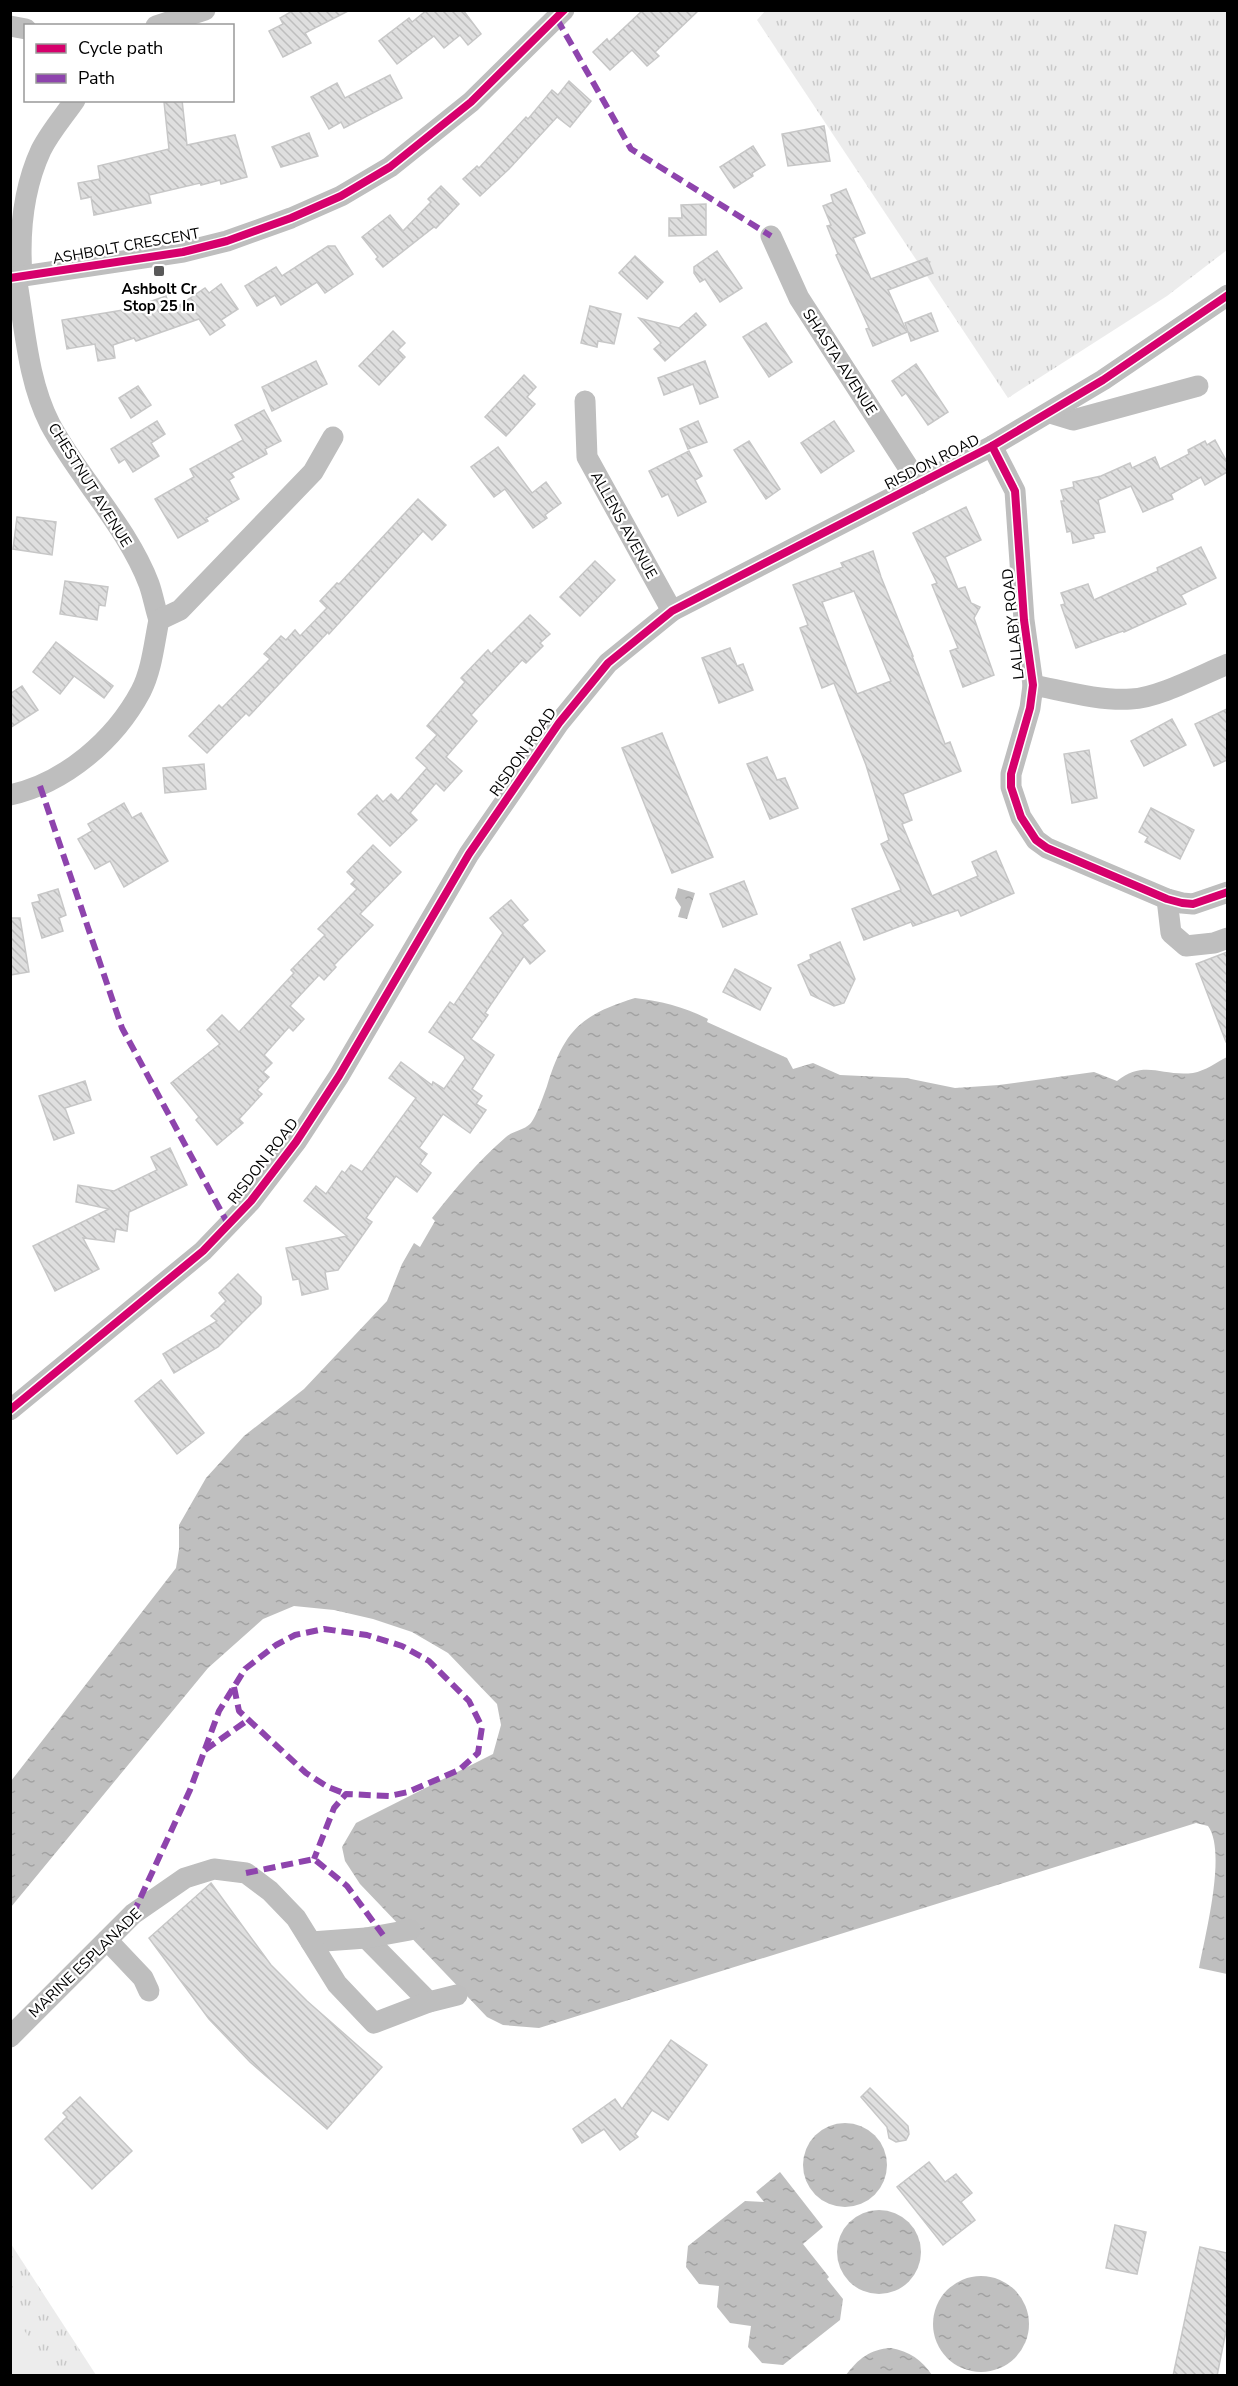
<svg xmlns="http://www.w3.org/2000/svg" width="1238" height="2386" font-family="'Nunito Sans',sans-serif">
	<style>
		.grass { fill: url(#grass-tufts) }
		.pitch { fill: #ececec }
		.water { fill: url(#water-ripples) }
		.building { fill: url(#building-back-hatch); stroke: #c7c7c7; stroke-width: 1.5; fill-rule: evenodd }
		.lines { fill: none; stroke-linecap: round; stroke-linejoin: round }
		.minor { stroke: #bebebe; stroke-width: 21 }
		.quiet { stroke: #8e44ad; stroke-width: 6; stroke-dasharray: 12 6; stroke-linecap: butt }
		.cycleway-casing { stroke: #fff; stroke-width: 11 }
		.cycleway { stroke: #d6006c; stroke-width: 8 }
		.poi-dot { fill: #595959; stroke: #fff; stroke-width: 2 }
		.labels { text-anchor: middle; stroke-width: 4.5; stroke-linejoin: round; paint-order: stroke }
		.street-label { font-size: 15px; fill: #000; stroke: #fff }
		.poi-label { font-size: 15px; font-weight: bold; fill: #000; stroke: #fff }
	</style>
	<defs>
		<pattern id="grass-tufts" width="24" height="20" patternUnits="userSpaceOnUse" patternTransform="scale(1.5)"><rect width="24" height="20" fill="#ececec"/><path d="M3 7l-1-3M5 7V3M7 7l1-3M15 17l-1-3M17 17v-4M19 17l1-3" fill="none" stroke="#c9c9c9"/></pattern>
		<pattern id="water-ripples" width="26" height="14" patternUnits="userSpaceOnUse" patternTransform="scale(1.5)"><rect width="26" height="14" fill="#bfbfbf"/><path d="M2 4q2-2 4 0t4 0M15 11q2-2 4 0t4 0" fill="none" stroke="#a2a2a2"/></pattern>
		<pattern id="building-back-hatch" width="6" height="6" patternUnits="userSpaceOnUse" patternTransform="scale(1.5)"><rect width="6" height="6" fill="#dfdfdf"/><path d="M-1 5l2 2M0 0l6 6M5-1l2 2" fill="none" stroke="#bebebe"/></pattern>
	</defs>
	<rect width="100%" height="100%" fill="#fff"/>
	<g class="grass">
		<polygon points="766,10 1227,11 1227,250 1167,296 1008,398 757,20"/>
		<polygon points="11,2244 96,2375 11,2375"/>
	</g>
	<polygon class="pitch" points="10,2312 11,2312 56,2375 11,2375"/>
	<g class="water">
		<polygon points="678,888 695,893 687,919 678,917 681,907 675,898"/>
		<path d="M 635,998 C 660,1001 685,1007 708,1019 L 707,1022 L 787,1058 L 793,1069 L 813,1063 L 840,1075 L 906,1078 L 955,1088 L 999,1085 L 1094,1072 L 1117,1081 C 1145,1059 1162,1077 1193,1073 C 1205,1071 1217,1062 1227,1057 L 1227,1974 L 1199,1968 C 1205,1935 1227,1852 1208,1826 L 1196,1823 L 539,2028 L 503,2025 L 487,2017 L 360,1884 L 345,1861 L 342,1847 L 356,1823 L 493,1754 L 501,1725 L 497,1704 L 448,1653 L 412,1632 L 373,1619 L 334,1610 L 294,1606 L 263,1619 L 208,1668 L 11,1907 L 11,1781 L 176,1568 L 179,1549 L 179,1525 L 206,1478 L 244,1436 L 304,1389 L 387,1301 L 402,1264 L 414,1243 L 420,1247 L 435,1221 L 432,1218 C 455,1189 478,1161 506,1137 C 513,1131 524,1130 530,1124 C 536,1118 544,1094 547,1086 C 564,1031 580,1015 635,998 Z"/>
		<circle cx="845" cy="2165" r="42"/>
		<polygon points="780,2172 823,2227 803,2244 829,2277 827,2279 843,2299 840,2320 783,2365 762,2363 748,2347 751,2326 730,2323 717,2307 719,2286 699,2284 686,2267 688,2246 745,2201 764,2202 756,2192"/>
		<circle cx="879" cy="2252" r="42"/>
		<circle cx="981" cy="2324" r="48"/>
		<path d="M 891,2348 C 909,2351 922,2360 932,2375 L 846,2375 C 858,2359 870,2349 891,2348 Z"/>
	</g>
	<g class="building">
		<polygon points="294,10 350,10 305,33 311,43 283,57 269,31 283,24 280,18"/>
		<polygon points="427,10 463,10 481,34 468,45 460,35 444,48 434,36 397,64 379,41 409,18 412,22"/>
		<polygon points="643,10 699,10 655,52 659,56 647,66 632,50 610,70 593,52 607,39 609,42"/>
		<polygon points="390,75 402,98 344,128 341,122 329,129 311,97 337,83 345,98"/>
		<polygon points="569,81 591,101 570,127 557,117 509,169 480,196 463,179 477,166 479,168 526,117 528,119 552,90 558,95"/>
		<polygon points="182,100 187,145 235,135 247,177 221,184 220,180 201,185 200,183 149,195 151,203 94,215 91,197 81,199 78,183 100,179 98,166 169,149 164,102"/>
		<polygon points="824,126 830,161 788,166 782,134"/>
		<polygon points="309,133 318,156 281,167 272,147"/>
		<polygon points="753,146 765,165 752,173 753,176 734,188 720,167"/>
		<polygon points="441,186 459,204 436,228 434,227 383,267 376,259 378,257 362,237 390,215 403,231 431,202 428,199"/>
		<polygon points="846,189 865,233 853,238 871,279 927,258 933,273 888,290 907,332 873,346 866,329 869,328 836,255 838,254 827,226 831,225 823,206 833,202 831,195"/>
		<polygon points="706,204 706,235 669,236 669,218 682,218 681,205"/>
		<polygon points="328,246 335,246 353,274 325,293 317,282 281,305 275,295 257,306 245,286 276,267 282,276"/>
		<polygon points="717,251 742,288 720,302 705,279 700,282 694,273 694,267"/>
		<polygon points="635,256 663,282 647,299 619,273"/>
		<polygon points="221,284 238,309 221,320 225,325 210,335 199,319 136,341 134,338 113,345 115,358 98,361 95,344 67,349 62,320 129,309 166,296 171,311 205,288 209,293"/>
		<polygon points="590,306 621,314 614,344 598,341 597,347 581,343"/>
		<polygon points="696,313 706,325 665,361 654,349 661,343 639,318 679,328"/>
		<polygon points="931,313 938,331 911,341 905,323"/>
		<polygon points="766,323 792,362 769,377 743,337"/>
		<polygon points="393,331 405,343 398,350 405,357 379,385 359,366"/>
		<polygon points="316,361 327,384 272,411 262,387"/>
		<polygon points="705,361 718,397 700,404 693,384 664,395 658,378"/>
		<polygon points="916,364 948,412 928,425 906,393 902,396 892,381"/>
		<polygon points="524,375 536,387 527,397 535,404 506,436 485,417"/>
		<polygon points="138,386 151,405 131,418 119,398"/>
		<polygon points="264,410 281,441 265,449 267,454 231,473 234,477 229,480 239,499 206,518 208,521 178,538 155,499 194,477 190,469 243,440 235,425"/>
		<polygon points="157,421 165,434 151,443 159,456 133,472 125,459 119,463 111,449"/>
		<polygon points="698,421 707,442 688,449 680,429"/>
		<polygon points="834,421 854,451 821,473 801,443"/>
		<polygon points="1215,440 1227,462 1227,472 1205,485 1201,477 1171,494 1173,499 1143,512 1131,486 1098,500 1105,532 1093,534 1094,538 1073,543 1071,531 1067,532 1061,501 1064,501 1061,490 1074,487 1073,482 1101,476 1130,463 1132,468 1155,457 1160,469 1189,454 1188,450 1205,441 1207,445"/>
		<polygon points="749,441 780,489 766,499 734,450"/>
		<polygon points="498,447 532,493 546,482 561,503 545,515 547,518 533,528 505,489 494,497 471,467"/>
		<polygon points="689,451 702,476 695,480 706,502 678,516 668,494 662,497 649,471"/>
		<polygon points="418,499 446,525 432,540 423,531 329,634 328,632 249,716 246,713 207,753 189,736 219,705 222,708 270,659 264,654 281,636 286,640 295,630 300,636 327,608 320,601 337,583 339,584"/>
		<polygon points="966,507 981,540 945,557 958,589 965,587 971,603 980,607 974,618 994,675 963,687 950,651 958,648 932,585 937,583 913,533"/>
		<polygon points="17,517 56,522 52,555 13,549"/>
		<polygon points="1201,547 1216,578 1181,595 1186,604 1124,632 1123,631 1076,648 1061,605 1065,604 1061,593 1088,584 1094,600 1158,571 1157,568"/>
		<path d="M 873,551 L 881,577 L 913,656 L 912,656 L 945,744 L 950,742 L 961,771 L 903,794 L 912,820 L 902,824 L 932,896 L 978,876 L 972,862 L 996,851 L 1014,893 L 961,916 L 958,910 L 913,926 L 911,922 L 864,940 L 852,909 L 901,890 L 881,844 L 889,840 L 866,765 L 834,683 L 822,688 L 800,628 L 808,625 L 793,585 L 843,567 L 841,563 ZM 854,591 L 891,681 L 857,694 L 822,602 Z"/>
		<polygon points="595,561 615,580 580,616 560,597"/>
		<polygon points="65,581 108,587 105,606 99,605 97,620 60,614"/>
		<polygon points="530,615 550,634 540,643 543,646 526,663 522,660 471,715 477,721 446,757 462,771 444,791 436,783 410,813 417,820 390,846 358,814 377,795 383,802 391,794 398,801 427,768 416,758 437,735 427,726 465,682 461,678 488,650 491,654"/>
		<polygon points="56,642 113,686 104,698 74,676 60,694 33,672"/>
		<polygon points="730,648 737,666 743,664 753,690 719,703 702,658"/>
		<polygon points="22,686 38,710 10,728 10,694"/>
		<polygon points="1227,709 1227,760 1214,766 1195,724"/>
		<polygon points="1172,719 1186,745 1144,766 1131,741"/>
		<polygon points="662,733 713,857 672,873 622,748"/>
		<polygon points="1089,750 1097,798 1072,803 1064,754"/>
		<polygon points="767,757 777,780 785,778 798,808 770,819 747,764"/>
		<polygon points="204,764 206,789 165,793 163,768"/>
		<polygon points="124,803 132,818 141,813 168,861 124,887 110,861 95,869 78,839 92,831 88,824"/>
		<polygon points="1151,808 1194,830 1180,859 1145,842 1148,837 1139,832"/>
		<polygon points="373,845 401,872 360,914 373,925 334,965 336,967 324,980 319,975 290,1006 304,1019 293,1031 289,1027 264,1055 272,1063 263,1072 269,1077 257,1090 262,1094 239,1119 243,1123 217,1145 196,1120 199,1117 171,1083 220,1044 207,1030 222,1015 239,1032 294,973 291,970 325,935 318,929 357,889 351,884 355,880 347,872"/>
		<polygon points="744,881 757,914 723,927 710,894"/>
		<polygon points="58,889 66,915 59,918 63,931 42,938 32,903 40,901 38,895"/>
		<polygon points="511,900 528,920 522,925 545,951 530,964 524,956 485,1013 488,1015 471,1039 494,1055 472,1089 482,1096 476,1104 486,1110 470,1133 443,1114 419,1148 427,1154 420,1164 431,1173 417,1192 396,1176 366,1218 372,1222 338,1270 325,1272 328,1289 302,1295 299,1279 293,1280 286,1248 347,1236 304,1201 316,1186 326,1194 342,1171 345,1173 351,1165 362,1172 416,1098 389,1078 401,1062 432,1085 433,1082 444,1089 465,1059 464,1056 429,1032 450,1002 454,1005 503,933 490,918"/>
		<polygon points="10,918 20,918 29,972 10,975"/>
		<polygon points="840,942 855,979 844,1003 834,1006 811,995 798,965 811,959 810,955"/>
		<polygon points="1227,952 1227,1042 1226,1042 1196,964"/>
		<polygon points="735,969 771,988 760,1010 723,992"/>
		<polygon points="85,1081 91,1100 65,1108 74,1133 54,1140 39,1096"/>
		<polygon points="170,1148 187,1185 129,1212 127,1231 116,1229 114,1242 83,1238 99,1269 55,1291 33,1246 109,1209 76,1202 78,1185 114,1191 157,1170 151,1157"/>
		<polygon points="238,1274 261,1297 261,1304 218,1347 174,1373 163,1354 217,1321 211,1316 226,1301 219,1293"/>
		<polygon points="161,1380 204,1433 177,1454 135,1401"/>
		<polygon points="211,1883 271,1965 307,2001 382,2067 327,2129 250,2062 209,2019 149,1938"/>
		<polygon points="671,2040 707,2065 668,2120 652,2110 635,2134 638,2137 620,2150 604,2129 582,2143 573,2129 615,2099 622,2109"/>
		<polygon points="870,2088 908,2126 909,2134 906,2140 896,2142 889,2138 887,2127 861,2097"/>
		<polygon points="80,2097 132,2151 92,2189 45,2139 67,2117 63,2113"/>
		<polygon points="929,2162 945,2182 956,2174 972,2193 961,2202 975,2220 943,2245 897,2187"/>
		<polygon points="1115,2225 1146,2232 1137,2274 1106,2268"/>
		<polygon points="1200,2247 1227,2253 1227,2326 1217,2376 1173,2376"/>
	</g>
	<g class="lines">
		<g class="minor">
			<polyline points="10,26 26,29"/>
			<polyline points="156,26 205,10"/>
			<polyline points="771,236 799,298 919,484"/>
			<path d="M 22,276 C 19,234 23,189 41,150 C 50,132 64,116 75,100"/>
			<path d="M 16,277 C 25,326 27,379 50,424 C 79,478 128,528 149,584 C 153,595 155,608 159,620"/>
			<polyline points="10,278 183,252 227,241 291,218 341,196 390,167 471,102 564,10"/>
			<polyline points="585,401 587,457 672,611"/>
			<polyline points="1050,413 1073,420 1198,386"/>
			<polyline points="992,446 1015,491 1024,620 1033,685 1030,708 1011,774 1011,787 1021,817 1036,840 1047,848 1167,899 1182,903 1193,904 1228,892"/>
			<path d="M 1033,685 C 1064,691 1099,701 1131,699 C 1158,698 1201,675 1228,664"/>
			<path d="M 10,795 C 65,783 115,740 141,691 C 152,669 154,644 159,620 L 180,610 L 313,472 L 333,437"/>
			<polyline points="1167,899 1171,933 1186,946 1214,943 1228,938"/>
			<polyline points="10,1410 203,1251 251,1201 296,1142 339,1076 469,854 559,723 608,663 672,611 992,446 1103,380 1228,295"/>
			<polyline points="366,1938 429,2002"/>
			<polyline points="107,1940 143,1978 149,1991"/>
			<polyline points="311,1942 366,1938 410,1930"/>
			<polyline points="10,2037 133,1914 185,1878 214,1869 246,1873 270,1891 296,1918 337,1984 374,2023 429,2002 457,1995"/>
		</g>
		<g class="quiet">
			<polyline points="557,19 631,149 771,236"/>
			<polyline points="40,786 122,1028 229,1226"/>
			<polyline points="234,1687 239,1711 306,1773 328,1787 346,1794"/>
			<polyline points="205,1750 248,1720"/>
			<polyline points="246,1873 314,1859 347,1886 383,1935"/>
			<polyline points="133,1914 190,1790 219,1711 245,1669 276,1645 295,1635 324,1629 367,1635 402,1646 429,1661 469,1701 482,1727 478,1753 459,1770 408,1792 389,1796 346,1794 334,1808 314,1859"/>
		</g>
		<g class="cycleway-casing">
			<g id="cycleway">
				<polyline points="10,278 183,252 227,241 291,218 341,196 390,167 471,102 564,10"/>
				<polyline points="992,446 1015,491 1024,620 1033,685 1030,708 1011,774 1011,787 1021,817 1036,840 1047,848 1167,899 1182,903 1193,904 1228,892"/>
				<polyline points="10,1410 203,1251 251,1201 296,1142 339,1076 469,854 559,723 608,663 672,611 992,446 1103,380 1228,295"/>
			</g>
		</g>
		<use href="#cycleway" class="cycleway"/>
	</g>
	<rect class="poi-dot" x="153" y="265" width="12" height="12" rx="3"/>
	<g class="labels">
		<g class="street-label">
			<text transform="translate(126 246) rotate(-10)" y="5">ASHBOLT CRESCENT</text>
			<text transform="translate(840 362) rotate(57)" y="5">SHASTA AVENUE</text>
			<text transform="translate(932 462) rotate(-27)" y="5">RISDON ROAD</text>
			<text transform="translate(90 485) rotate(58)" y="5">CHESTNUT AVENUE</text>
			<text transform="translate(624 525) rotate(61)" y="5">ALLENS AVENUE</text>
			<text transform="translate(1013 624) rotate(-96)" y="5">LALLABY ROAD</text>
			<text transform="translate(523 752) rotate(-55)" y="5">RISDON ROAD</text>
			<text transform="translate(263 1161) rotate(-52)" y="5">RISDON ROAD</text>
			<text transform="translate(85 1963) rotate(-44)" y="5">MARINE ESPLANADE</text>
		</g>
		<g class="poi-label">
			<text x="159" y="294">Ashbolt Cr<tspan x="159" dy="17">Stop 25 In</tspan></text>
		</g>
	</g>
	<rect width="1238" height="2386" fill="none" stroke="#000000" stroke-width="24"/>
	<rect x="24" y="24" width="210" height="78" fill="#ffffff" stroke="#999999" stroke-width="1.5"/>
	<rect x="36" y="44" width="30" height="9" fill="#d6006c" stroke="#999999" stroke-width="1.5"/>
	<text x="78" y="54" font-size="18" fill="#000000">Cycle path</text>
	<rect x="36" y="74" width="30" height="9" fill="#8e44ad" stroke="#999999" stroke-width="1.5"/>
	<text x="78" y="84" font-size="18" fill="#000000">Path</text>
</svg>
